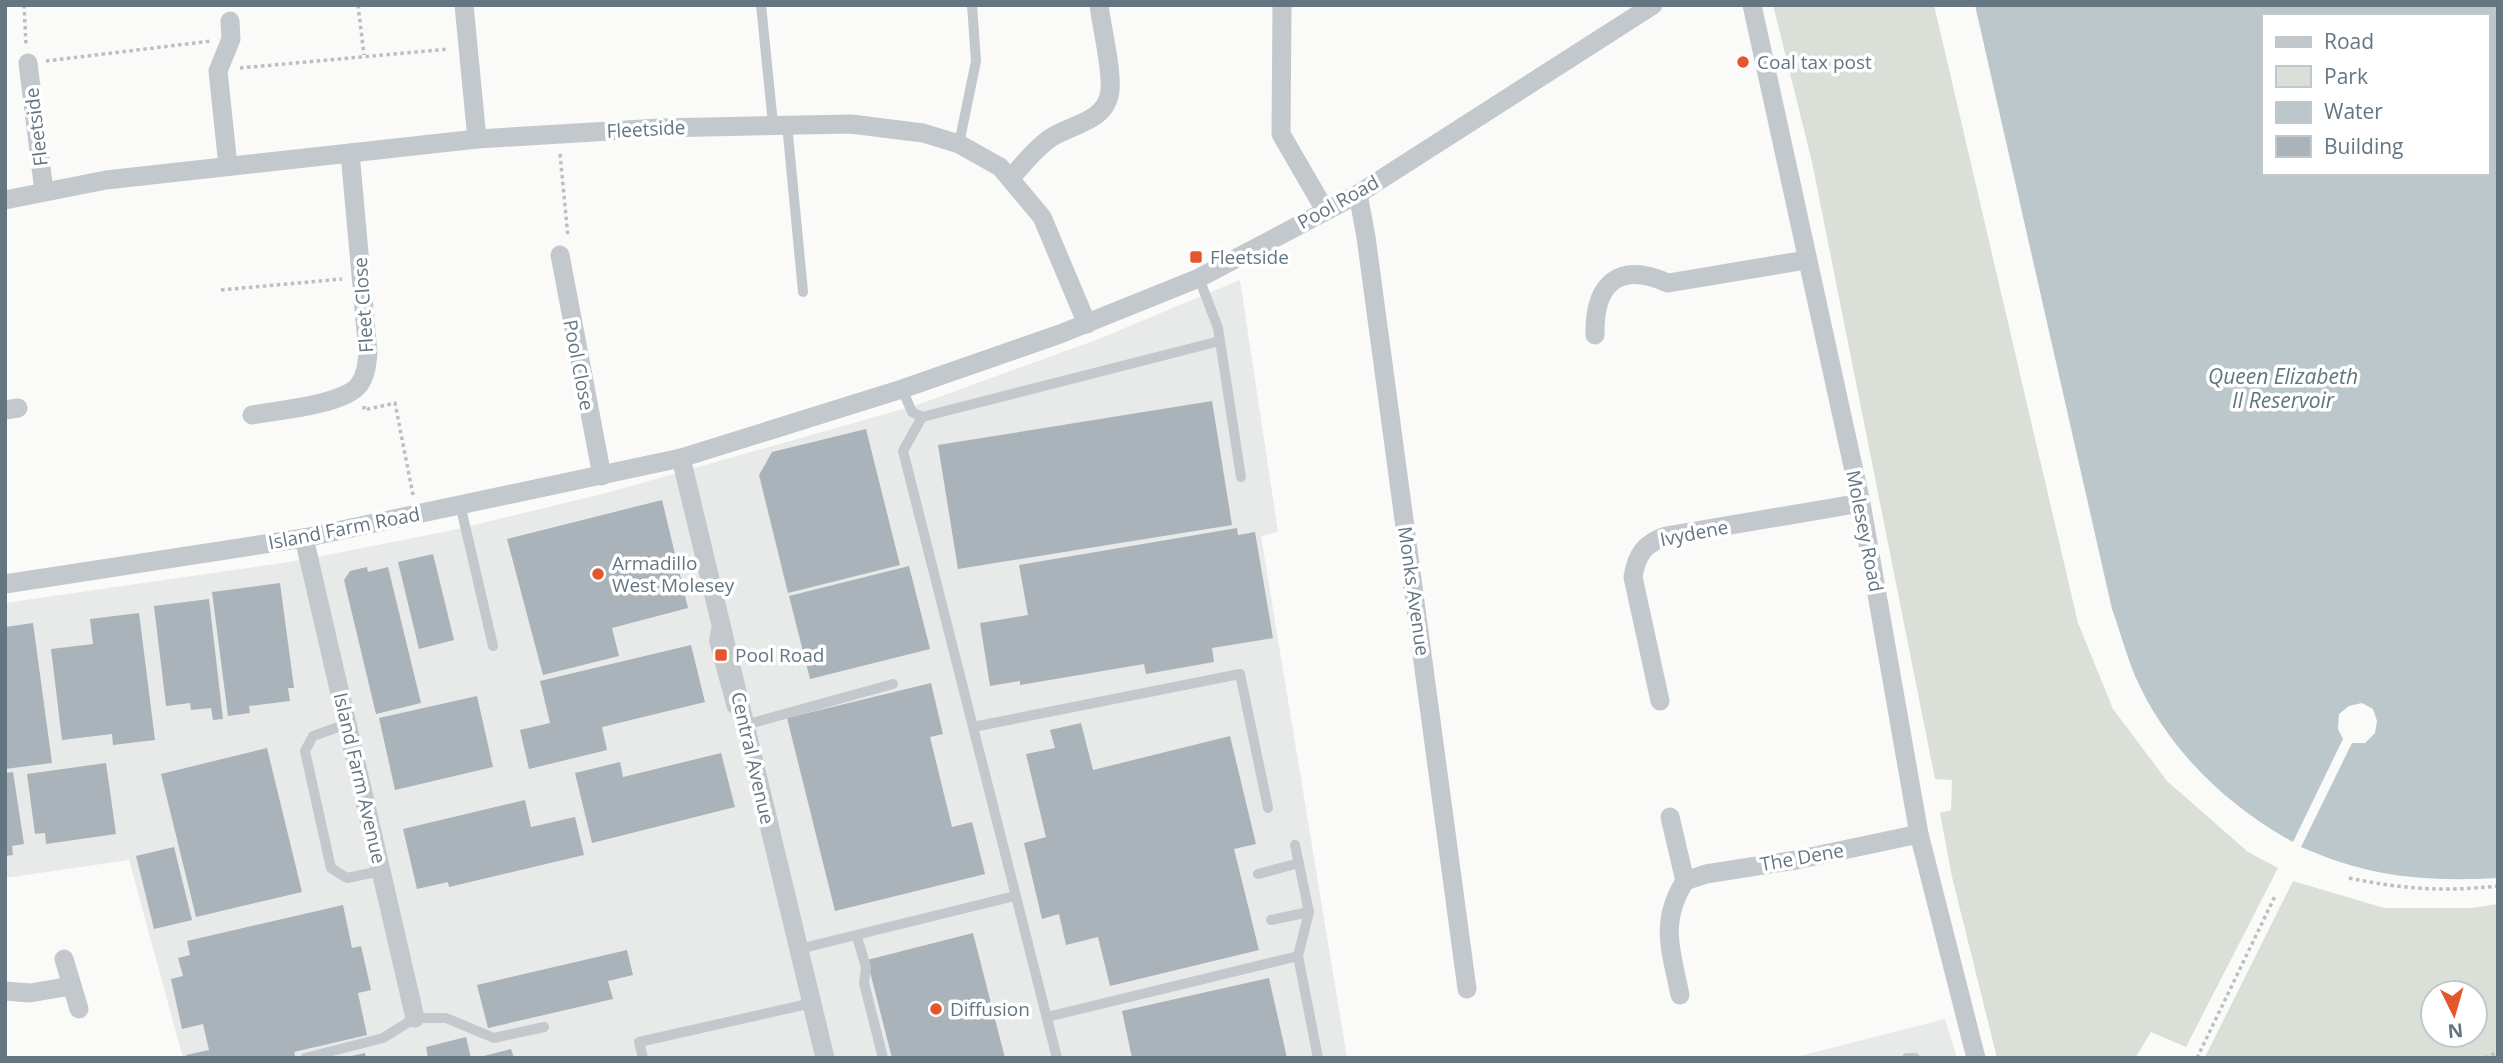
<svg xmlns="http://www.w3.org/2000/svg" width="2503" height="1063" font-family="'Open Sans',sans-serif">
	<style>
		.built { fill: #e8e9e9 }
		.green { fill: #dadfd7; fill-rule: evenodd }
		.water { fill: #bbc7cb; fill-rule: evenodd }
		.building { fill: #aab3b9 }
		.lines { fill: none; stroke-linecap: round; stroke-linejoin: round }
		.path { stroke: #bbbfc2; stroke-width: 3.5; stroke-dasharray: 3.5 3.5; stroke-linecap: butt }
		.lane { stroke: #c3c8cc; stroke-width: 10 }
		.street { stroke: #c3c8cc; stroke-width: 19 }
		.poi-dot { fill: #e4572e; stroke: #fff; stroke-width: 2.5 }
		.labels { text-anchor: middle; stroke-width: 7; stroke-linejoin: round; paint-order: stroke }
		.poi-label { font-size: 19px; fill: #657683; stroke: #fff; text-anchor: start }
		.street-label { font-size: 19px; fill: #657683; stroke: #fff }
		.water-label { font-size: 21px; font-style: italic; fill: #60757c; stroke: #fff }
	</style>
	<rect width="100%" height="100%" fill="#fafaf8"/>
	<g class="built">
		<polygon points="1240,280 1278,532 1261,536 1347,1058 183,1058 129,860 5,878 5,603 302,560 458,529 610,492 917,405 1096,340"/>
		<polygon points="1945,1019 1957,1058 1792,1058"/>
	</g>
	<g class="green">
		<polygon points="1773,5 1934,5 2078,623 2113,709 2167,781 2248,852 2278,868 2186,1047 2151,1032 2135,1058 1997,1058 1952,877 1940,813 1951,810 1952,780 1935,779 1812,162"/>
		<path d="M 2293,881 L 2384,908 L 2472,908 L 2498,904 L 2498,1058 L 2205,1057 ZM 2433,993 L 2475,993 L 2475,1035 L 2433,1035 Z"/>
	</g>
	<path class="water" d="M 1975,5 L 2498,5 L 2498,878 C 2424,882 2369,877 2301,847 L 2352,743 L 2365,743 L 2375,733 L 2377,721 L 2373,709 L 2362,703 L 2349,706 L 2339,714 L 2338,729 L 2343,739 L 2293,842 C 2224,804 2167,748 2135,676 C 2126,654 2120,631 2112,609 ZM 2263,16 L 2487,16 L 2487,173 L 2263,173 Z"/>
	<g class="building">
		<polygon points="1212,401 1232,525 958,569 938,445"/>
		<polygon points="866,429 900,565 788,593 759,475 772,452"/>
		<polygon points="662,500 688,608 612,628 619,656 543,675 507,539"/>
		<polygon points="1237,528 1238,535 1255,532 1273,638 1212,648 1214,662 1146,674 1144,664 1020,685 1020,681 990,686 980,623 1028,615 1019,565"/>
		<polygon points="433,554 454,640 419,649 398,562"/>
		<polygon points="909,566 930,649 810,679 789,596"/>
		<polygon points="367,567 368,572 388,567 421,703 376,714 344,580 350,571"/>
		<polygon points="280,583 294,688 288,688 290,701 249,706 250,713 228,716 212,592"/>
		<polygon points="209,599 223,719 213,720 211,708 191,710 190,703 166,706 154,606"/>
		<polygon points="139,613 155,740 113,745 112,734 62,740 51,649 93,644 90,619"/>
		<polygon points="33,623 52,763 5,769 5,627"/>
		<polygon points="691,645 705,702 602,727 607,750 529,769 520,730 550,723 540,681"/>
		<polygon points="931,683 943,734 930,737 952,827 972,822 985,874 835,911 787,718"/>
		<polygon points="477,696 493,767 395,790 379,718"/>
		<polygon points="1081,723 1093,770 1230,736 1256,844 1234,849 1259,950 1110,986 1098,937 1066,945 1059,914 1042,919 1024,843 1046,837 1026,754 1055,748 1050,730"/>
		<polygon points="267,748 302,892 196,917 161,774"/>
		<polygon points="721,753 735,807 592,843 575,773 620,762 623,777"/>
		<polygon points="106,763 116,834 46,844 45,833 35,834 27,774"/>
		<polygon points="13,772 24,844 12,846 13,855 5,856 5,773"/>
		<polygon points="525,800 531,827 575,817 584,855 449,887 448,882 417,889 403,829"/>
		<polygon points="174,847 192,920 154,929 136,856"/>
		<polygon points="343,905 352,948 361,946 371,990 358,993 367,1035 294,1052 296,1058 187,1058 186,1055 209,1050 203,1024 182,1029 171,979 183,976 178,958 190,955 187,941"/>
		<polygon points="973,933 1005,1058 892,1058 867,960"/>
		<polygon points="627,950 633,975 608,981 613,999 488,1028 477,985"/>
		<polygon points="1269,978 1287,1058 1132,1058 1122,1011"/>
		<polygon points="466,1037 471,1058 428,1058 426,1047"/>
		<polygon points="511,1049 514,1058 481,1058 480,1057"/>
		<polygon points="365,1053 366,1058 347,1058 347,1057"/>
	</g>
	<g class="lines">
		<g class="path">
			<polyline points="24,5 26,45"/>
			<polyline points="358,5 364,55"/>
			<polyline points="46,61 211,41"/>
			<polyline points="240,68 449,49"/>
			<polyline points="560,154 568,237"/>
			<polyline points="221,290 342,279"/>
			<polyline points="364,406 364,410 395,403 413,495"/>
			<path d="M 2349,878 C 2402,889 2444,892 2498,886"/>
			<polyline points="2197,1058 2276,894"/>
			<polyline points="2485,1058 2498,1052"/>
		</g>
		<g class="lane">
			<polyline points="761,5 773,124"/>
			<polyline points="787,124 803,292"/>
			<polyline points="959,144 976,61 972,5"/>
			<polyline points="1199,278 1218,328 1241,477"/>
			<polyline points="902,389 912,412 922,417 1220,341"/>
			<polyline points="922,417 903,451 1057,1058"/>
			<polyline points="460,504 493,646"/>
			<polyline points="719,630 716,630 714,641 732,708"/>
			<polyline points="347,724 313,736 305,751 331,868 347,878 381,871"/>
			<polyline points="745,725 893,684"/>
			<polyline points="973,727 1240,674 1268,808"/>
			<polyline points="1295,845 1309,912 1298,956"/>
			<polyline points="1258,874 1299,863"/>
			<polyline points="1271,920 1309,912"/>
			<polyline points="857,937 866,967 864,983 883,1058"/>
			<polyline points="799,949 1015,896"/>
			<polyline points="1047,1017 1298,956 1318,1058"/>
			<polyline points="305,1058 383,1038 415,1018 446,1018 494,1038 544,1027"/>
			<polyline points="643,1058 639,1042 812,1003"/>
			<polyline points="1907,1058 1915,1058"/>
		</g>
		<g class="street">
			<polyline points="464,5 477,139"/>
			<polyline points="1282,5 1281,134 1325,210"/>
			<polyline points="1752,5 1861,503 1919,834 1976,1058"/>
			<polyline points="28,63 44,191"/>
			<polyline points="228,166 218,71 231,39 230,21"/>
			<path d="M 1011,178 C 1023,164 1034,150 1049,139 C 1070,124 1106,123 1110,91 C 1112,68 1102,30 1099,5"/>
			<polyline points="1358,194 1366,237 1467,989"/>
			<polyline points="5,200 106,180 477,139 660,128 851,124 923,133 959,144 1000,167 1042,217 1087,324"/>
			<polyline points="560,255 602,476"/>
			<path d="M 1595,335 C 1594,283 1619,261 1668,283 L 1806,260"/>
			<polyline points="5,410 18,408"/>
			<path d="M 252,415 C 278,410 343,405 359,385 C 366,375 367,364 368,353 L 350,153"/>
			<polyline points="681,458 825,1058"/>
			<polyline points="304,538 415,1018"/>
			<polyline points="5,584 304,538 681,458 902,389 1060,334 1199,278 1358,194 1653,5"/>
			<path d="M 1660,701 L 1633,577 C 1637,554 1644,544 1666,536 L 1861,503"/>
			<polyline points="1670,817 1685,881 1706,874 1796,860 1919,834"/>
			<polyline points="64,959 79,1009"/>
			<polyline points="5,991 30,993 71,986"/>
			<path d="M 1680,995 C 1671,950 1659,922 1685,881"/>
		</g>
	</g>
	<g class="poi-dot">
		<circle cx="1743" cy="62" r="7"/>
		<rect x="1189" y="250" width="14" height="14" rx="3.5"/>
		<circle cx="598" cy="574" r="7"/>
		<rect x="714" y="648" width="14" height="14" rx="3.5"/>
		<circle cx="936" cy="1009" r="7"/>
	</g>
	<g class="labels">
		<g class="poi-label">
			<text x="1757" y="69">Coal tax post</text>
			<text x="1210" y="264">Fleetside</text>
			<text x="612" y="570">Armadillo<tspan x="612" dy="22">West Molesey</tspan></text>
			<text x="735" y="662">Pool Road</text>
			<text x="950" y="1016">Diffusion</text>
		</g>
		<g class="street-label">
			<text transform="translate(36 127) rotate(-97)" y="7">Fleetside</text>
			<text transform="translate(646 129) rotate(-3)" y="7">Fleetside</text>
			<text transform="translate(1338 202) rotate(-29)" y="7">Pool Road</text>
			<text transform="translate(363 305) rotate(-94)" y="7">Fleet Close</text>
			<text transform="translate(579 365) rotate(79)" y="7">Pool Close</text>
			<text transform="translate(344 528) rotate(-11)" y="7">Island Farm Road</text>
			<text transform="translate(1865 531) rotate(79)" y="7">Molesey Road</text>
			<text transform="translate(1694 533) rotate(-11)" y="7">Ivydene</text>
			<text transform="translate(1414 591) rotate(82)" y="7">Monks Avenue</text>
			<text transform="translate(753 758) rotate(77)" y="7">Central Avenue</text>
			<text transform="translate(360 778) rotate(77)" y="7">Island Farm Avenue</text>
			<text transform="translate(1802 857) rotate(-10)" y="7">The Dene</text>
		</g>
		<g class="water-label">
			<text x="2283" y="384">Queen Elizabeth<tspan x="2283" dy="24">II Reservoir</tspan></text>
		</g>
	</g>
	<rect width="2503" height="1063" fill="none" stroke="#657683" stroke-width="14"/>
	<rect x="2262" y="14" width="228" height="161" fill="#ffffff" stroke="#c1c8cd" stroke-width="2"/>
	<rect x="2276" y="37" width="35" height="10" fill="#c3c8cc" stroke="#c1c8cd" stroke-width="2"/>
	<text x="2324" y="49" font-size="21" fill="#657683">Road</text>
	<rect x="2276" y="66" width="35" height="21" fill="#dadfd7" stroke="#c1c8cd" stroke-width="2"/>
	<text x="2324" y="84" font-size="21" fill="#657683">Park</text>
	<rect x="2276" y="102" width="35" height="21" fill="#bbc7cb" stroke="#c1c8cd" stroke-width="2"/>
	<text x="2324" y="119" font-size="21" fill="#657683">Water</text>
	<rect x="2276" y="136" width="35" height="21" fill="#aab3b9" stroke="#c1c8cd" stroke-width="2"/>
	<text x="2324" y="154" font-size="21" fill="#657683">Building</text>
	<g transform="translate(2454 1014) rotate(175)"><circle r="33" fill="#ffffff" stroke="#c1c8cd" stroke-width="2"/>
	<path d="M0-5L12 26L0 18L-12 26Z" fill="#e4572e"/>
	<text y="-10" font-size="19" font-weight="bold" text-anchor="middle" fill="#657683">N</text>
	</g>
</svg>
